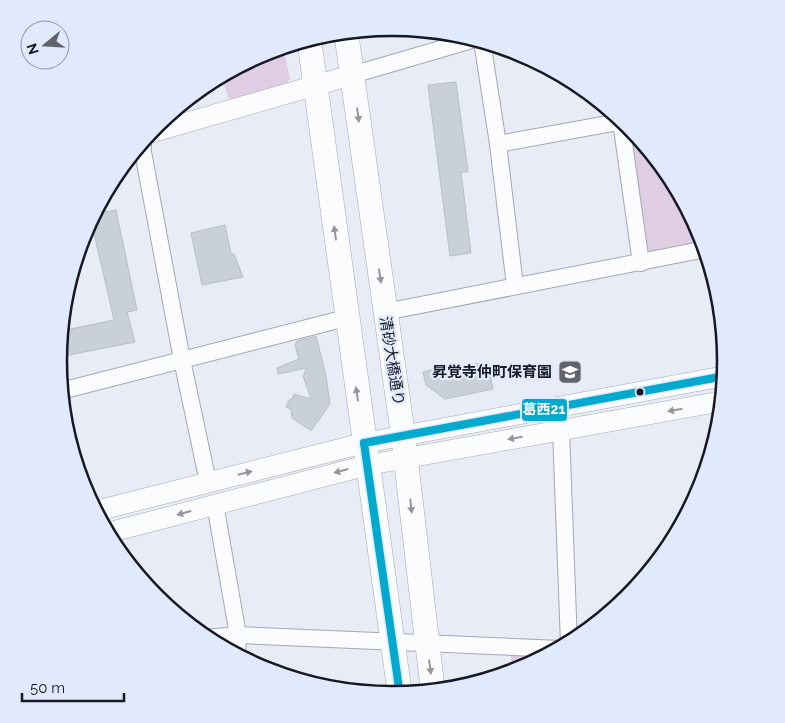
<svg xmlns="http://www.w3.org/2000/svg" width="785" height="723" font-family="Raleway,'Noto Sans JP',sans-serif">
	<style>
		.green { fill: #dfcde4 }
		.building { fill: #c9d0d8; stroke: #b7bec5 }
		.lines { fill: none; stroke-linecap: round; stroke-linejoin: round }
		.minor-casing { stroke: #a4a8b1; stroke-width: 18 }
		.tertiary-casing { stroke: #a4a8b1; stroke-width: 21 }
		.secondary-casing { stroke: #a4a8b1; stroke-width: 25 }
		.minor { stroke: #fbfcfe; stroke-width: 16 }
		.tertiary { stroke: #fbfcfe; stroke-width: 20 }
		.secondary { stroke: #fbfcfe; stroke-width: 24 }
		.bus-1-casing { stroke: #e1e9fc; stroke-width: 11 }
		.bus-1 { stroke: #00a9ce; stroke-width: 8 }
		.oneway { fill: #94969b }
		.bus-dot { fill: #161921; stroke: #e1e9fc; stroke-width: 2 }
		.labels { text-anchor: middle; stroke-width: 4.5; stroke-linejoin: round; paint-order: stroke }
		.street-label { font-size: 15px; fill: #161921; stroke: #e1e9fc }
		.poi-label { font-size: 15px; font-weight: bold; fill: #161921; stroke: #e1e9fc; text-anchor: end }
		.rim { fill: none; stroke: #161921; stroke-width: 2.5 }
		.line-badge { stroke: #e1e9fc; stroke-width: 2 }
		.badge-label { font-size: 14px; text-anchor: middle; font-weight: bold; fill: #fff }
	</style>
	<rect width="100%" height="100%" fill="#e7ecf6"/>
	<g class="green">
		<polygon points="283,47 290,79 285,85 233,100 228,97 222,76 265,53"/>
		<polygon points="634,131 670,176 701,234 704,244 646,254 626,140"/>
		<polygon points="511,655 544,657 520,670 511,673"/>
	</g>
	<g class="building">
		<polygon points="456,82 468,172 461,172 471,253 450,256 428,85"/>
		<polygon points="103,199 106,212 116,210 137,310 127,312 135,342 59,357 61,331 114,320 91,220"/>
		<polygon points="225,225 231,254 234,254 243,277 202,285 191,233"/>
		<polygon points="316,336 326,376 330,404 311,431 292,418 291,409 286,407 289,400 292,399 294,394 311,399 303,376 307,368 278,374 277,368 299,359 295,345 297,341"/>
		<polygon points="487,362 493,389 445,399 426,385 423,372 439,368 441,376 476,369 475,364"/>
	</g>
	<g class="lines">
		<g class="minor-casing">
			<g id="minor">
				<polyline points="482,41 498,144 515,286"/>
				<polyline points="352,75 475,39"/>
				<polyline points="621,122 641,263"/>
				<polyline points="143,141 143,152 182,360 208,482"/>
				<polyline points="498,144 624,121"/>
				<polyline points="385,312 706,249"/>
				<polyline points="61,391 346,318"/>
				<polyline points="561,430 569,644"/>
				<polyline points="215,504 238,635 237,655"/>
				<polyline points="206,638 238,635 560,649"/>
			</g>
		</g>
		<g class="tertiary-casing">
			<g id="tertiary">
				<polyline points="150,133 352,75"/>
				<polyline points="96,511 364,443 725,376"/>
				<polyline points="107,533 368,465 723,401"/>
			</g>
		</g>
		<g class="secondary-casing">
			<g id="secondary">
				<polyline points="346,32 403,435 433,692"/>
				<polyline points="309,39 400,695"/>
			</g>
		</g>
		<use href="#minor" class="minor"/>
		<use href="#tertiary" class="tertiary"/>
		<use href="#secondary" class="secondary"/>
		<g class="bus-1-casing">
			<g id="bus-1">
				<polyline points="364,443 725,376"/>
				<polyline points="364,443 400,695"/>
			</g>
		</g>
		<use href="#bus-1" class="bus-1"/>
	</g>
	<defs><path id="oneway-solid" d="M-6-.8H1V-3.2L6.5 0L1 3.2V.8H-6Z" transform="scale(1.25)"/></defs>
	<g class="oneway">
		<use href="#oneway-solid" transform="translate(358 115) rotate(82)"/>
		<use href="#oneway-solid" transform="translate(335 233) rotate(-98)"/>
		<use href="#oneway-solid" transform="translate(380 276) rotate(82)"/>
		<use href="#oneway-solid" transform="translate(357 394) rotate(-98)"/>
		<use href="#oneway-solid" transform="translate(675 410) rotate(170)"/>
		<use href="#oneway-solid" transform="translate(515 438) rotate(170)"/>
		<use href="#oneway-solid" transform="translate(341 471) rotate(165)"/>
		<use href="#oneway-solid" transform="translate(245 473) rotate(-14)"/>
		<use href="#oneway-solid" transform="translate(411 506) rotate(84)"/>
		<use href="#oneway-solid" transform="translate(184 513) rotate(165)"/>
		<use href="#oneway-solid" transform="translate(430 667) rotate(82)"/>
	</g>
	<defs>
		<g id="school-square" transform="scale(1.25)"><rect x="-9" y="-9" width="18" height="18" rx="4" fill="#5f636c" stroke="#e1e9fc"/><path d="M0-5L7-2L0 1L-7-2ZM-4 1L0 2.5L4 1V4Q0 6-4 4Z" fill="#fff"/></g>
	</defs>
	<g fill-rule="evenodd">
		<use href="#school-square" x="570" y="372"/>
	</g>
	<circle class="bus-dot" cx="640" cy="392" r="4.5"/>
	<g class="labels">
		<g class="street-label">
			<text transform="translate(392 361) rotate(81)" y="5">清砂大橋通り</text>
		</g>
		<g class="poi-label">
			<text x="552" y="377">昇覚寺仲町保育園</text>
		</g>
	</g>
	<path d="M0 0H785V723H0ZM67 361a325 325 0 1 1 650 0a325 325 0 1 1-650 0Z" fill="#e1e9fc" fill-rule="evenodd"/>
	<path class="rim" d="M67 361a325 325 0 1 1 650 0a325 325 0 1 1-650 0Z"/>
	<rect class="line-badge" x="521" y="398" width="47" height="24" rx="5" fill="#00a9ce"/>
	<g class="badge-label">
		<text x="544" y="414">葛西21</text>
	</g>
	<g transform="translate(45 45) rotate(252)"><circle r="24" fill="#e1e9fc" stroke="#9096a4"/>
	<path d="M0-4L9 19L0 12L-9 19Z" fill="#5f636c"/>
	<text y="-8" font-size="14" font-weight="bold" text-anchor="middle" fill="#161921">N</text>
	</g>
	<path d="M22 693v8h102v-8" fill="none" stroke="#161921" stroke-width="2.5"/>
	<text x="30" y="693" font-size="15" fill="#161921" stroke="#e1e9fc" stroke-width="4" paint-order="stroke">50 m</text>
</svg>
